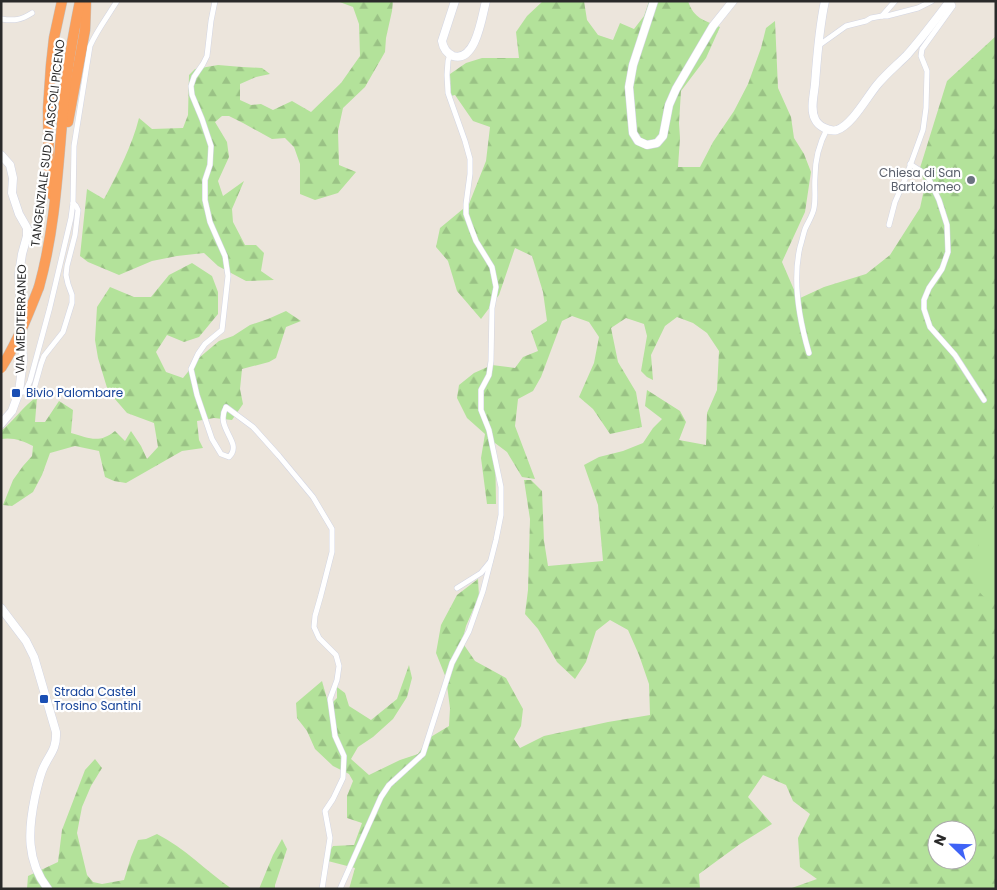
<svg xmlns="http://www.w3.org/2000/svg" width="997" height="890" font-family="Poppins,sans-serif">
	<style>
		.forest { fill: url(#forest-firs); fill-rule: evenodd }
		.park { fill: #b3e29a }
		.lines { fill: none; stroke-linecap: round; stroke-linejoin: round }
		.street-casing { stroke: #d2d5e3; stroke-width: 6 }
		.secondary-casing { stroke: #d2d5e3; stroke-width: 9 }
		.highway-casing { stroke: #c3c3c3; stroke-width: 11 }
		.street { stroke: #fff; stroke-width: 5 }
		.secondary { stroke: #fff; stroke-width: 8 }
		.highway { stroke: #fb9d58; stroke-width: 10 }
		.highway-bridge-casing { stroke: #c3c3c3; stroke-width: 11; stroke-linecap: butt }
		.highway-bridge { stroke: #fb9d58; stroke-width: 10 }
		.worship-dot { fill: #6b7280; stroke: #fff; stroke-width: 2 }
		.transit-dot { fill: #1a4fb4; stroke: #fff; stroke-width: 2 }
		.labels { text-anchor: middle; stroke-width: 4.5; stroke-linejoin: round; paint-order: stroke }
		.street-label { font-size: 12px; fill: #2a2a2a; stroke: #fff }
		.worship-label { font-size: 12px; fill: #5b616d; stroke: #fff; text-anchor: end }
		.transit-label { font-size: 12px; fill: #164399; stroke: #fff; text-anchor: start }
	</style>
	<defs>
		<pattern id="forest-firs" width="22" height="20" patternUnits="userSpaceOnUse" patternTransform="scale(1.25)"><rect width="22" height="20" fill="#b3e29a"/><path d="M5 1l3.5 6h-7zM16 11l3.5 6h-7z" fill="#9ac285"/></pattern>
	</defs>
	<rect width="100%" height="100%" fill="#ece5dc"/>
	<g class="forest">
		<path d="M 337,1 L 393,1 L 392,11 L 386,38 L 385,52 L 365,87 L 343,108 L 338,131 L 339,165 L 356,172 L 338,193 L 315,200 L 300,194 L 300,164 L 294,147 L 285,138 L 272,139 L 243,123 L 229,116 L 222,116 L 215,122 L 227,142 L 229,157 L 218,181 L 223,196 L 244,181 L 232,209 L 233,222 L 245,245 L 256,245 L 264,253 L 261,271 L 274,280 L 246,281 L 218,266 L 204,253 L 177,256 L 152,261 L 119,275 L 88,262 L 80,256 L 87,189 L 104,199 C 118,173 132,146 139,118 L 152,129 L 183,128 L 188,115 L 189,75 L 195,69 L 218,65 L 242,67 L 262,68 L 270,74 L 256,77 L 240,84 L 240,100 L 251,105 L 261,104 L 273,110 L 292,101 L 311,112 L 341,83 L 360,56 L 359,24 L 353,7 Z"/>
		<path d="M 543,1 L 584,1 L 587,20 L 598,35 L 613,40 L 620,23 L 634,29 L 644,16 L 649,1 L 688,1 C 694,19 704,20 720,27 L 706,58 L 681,91 L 679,123 L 680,138 L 678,167 L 700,167 L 713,142 L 734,111 L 748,84 L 761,48 L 766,28 L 775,21 L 778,88 L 791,117 L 794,138 L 804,154 L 811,172 L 805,212 L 782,262 L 798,299 L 824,287 L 866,274 L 890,255 L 920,208 L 925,185 L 920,168 L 947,81 L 996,36 L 996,889 L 789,889 L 817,879 L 800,867 L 798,838 L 810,814 L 793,801 L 786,785 L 763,775 L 748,797 L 772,824 L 740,844 L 699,874 L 700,889 L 349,889 L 355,868 L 324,860 L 333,846 L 354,845 L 362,823 L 347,818 L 347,796 L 353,781 L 349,774 L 333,766 L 315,749 L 307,731 L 297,718 L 296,703 L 322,681 L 329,706 L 337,698 L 337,687 L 345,693 L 349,706 L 371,720 L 397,699 L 409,665 L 412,678 L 407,697 L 393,719 L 373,737 L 358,747 L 351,759 L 369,775 L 400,760 L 418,754 L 429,738 L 449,726 L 450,708 L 446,678 L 436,653 L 441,625 L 457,595 L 478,579 L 479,596 L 466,626 L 462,642 L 475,661 L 506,678 L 523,709 L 521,726 L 514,739 L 520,748 L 544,736 L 608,722 L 650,715 L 649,684 L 639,655 L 628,630 L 610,620 L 596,631 L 586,662 L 575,679 L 557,662 L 538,629 L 525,614 L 528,590 L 530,519 L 524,480 L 531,480 L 542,491 L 544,541 L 548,566 L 603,561 L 598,505 L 584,465 L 599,457 L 623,451 L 643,443 L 653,428 L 662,419 L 645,406 L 647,390 L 680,411 L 686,422 L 679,440 L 706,445 L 707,413 L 717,390 L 719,351 L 707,333 L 693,323 L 677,317 L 665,326 L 651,355 L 653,380 L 647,377 L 641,371 L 647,336 L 644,324 L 626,318 L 611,328 L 618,362 L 636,392 L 642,427 L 610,434 L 593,409 L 579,397 L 594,363 L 599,337 L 589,322 L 572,316 L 562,321 L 541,377 L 533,391 L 518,399 L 515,426 L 535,479 L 522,477 L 507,452 L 495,443 L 496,504 L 487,504 L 481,458 L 485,434 L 467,418 L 457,398 L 459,385 L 474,373 L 492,365 L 515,368 L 523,357 L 538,351 L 531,331 L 547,321 L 543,292 L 532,256 L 515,248 L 499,295 L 481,319 L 457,291 L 448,261 L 436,247 L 440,228 L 469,204 L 486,161 L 490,127 L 473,121 L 455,95 L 451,96 L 450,74 L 466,63 L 482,58 L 519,58 L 516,32 L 527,16 ZM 937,830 L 967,830 L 967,860 L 937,860 Z"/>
		<path d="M 192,263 L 212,276 L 218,292 L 218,314 L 199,337 L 184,342 L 167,335 L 156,352 L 166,372 L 183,378 L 200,357 L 219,341 L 233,336 L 250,325 L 268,319 L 286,311 L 301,321 L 286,327 L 276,358 L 269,362 L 242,369 L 240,389 L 243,404 L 232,420 L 214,418 L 197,421 L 199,440 L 203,448 L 182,451 L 126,483 L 114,481 L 105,477 L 99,451 L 75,446 L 50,453 L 42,475 L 33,492 L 12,506 L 3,505 L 13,480 L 23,466 L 32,456 L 33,446 C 23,441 13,437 1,439 L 1,431 C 15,420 23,406 37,397 L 35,422 L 45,422 L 59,401 L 73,410 L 71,433 C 89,438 99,444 115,431 L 125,441 L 131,431 L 141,446 L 147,459 L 158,447 L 154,423 L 127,413 L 108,391 L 98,358 L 95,340 L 97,307 L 110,287 L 134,297 L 151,297 L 169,275 Z"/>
		<path d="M 95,759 L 102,768 L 91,786 L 82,807 L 77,833 L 87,875 L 93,882 L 102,884 L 124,880 L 131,857 L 138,840 L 146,839 L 157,834 C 185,848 206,871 232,889 L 27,889 L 28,876 L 58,862 L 62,830 L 85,770 Z"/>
		<polygon points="282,839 287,849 275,885 275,889 259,889 273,855"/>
	</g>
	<path class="park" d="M 996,500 L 996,605 C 981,598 974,586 968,571 L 979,544 L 979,533 L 982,526 L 990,517 Z"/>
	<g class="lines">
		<g class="street-casing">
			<g id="street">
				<path d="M 215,1 L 211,21 L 207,56 L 203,64 L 194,77 L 191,86 L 192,95 L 202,119 L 211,146 L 210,165 L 205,180 L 205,200 L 210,222 L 225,256 L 228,276 L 222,330 L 205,344 L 198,354 L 191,369 L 197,395 L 212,439 L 221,454 L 229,457 C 244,442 214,429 226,407 L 253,427 L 279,456 L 313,497 L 332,529 L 332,552 L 321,595 L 315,616 L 314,627 L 319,638 L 336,655 L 339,666 L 337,680 L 330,699 L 335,736 L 344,756 L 343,778 L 333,799 L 325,811 L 330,838 L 322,889"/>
				<polyline points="882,16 895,1"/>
				<path d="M 1,19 C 15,21 21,20 32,13"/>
				<polyline points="818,46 846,26 866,21 871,18 882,16 887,16 918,8 932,1"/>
				<polyline points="910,164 927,175 939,200 947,225 948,252 942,269 929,288 924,300 924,309 930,327 955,355 984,400"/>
				<polyline points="889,225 895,202 906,177 923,130 926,108 927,71 921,56 922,49 953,6 951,1"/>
				<path d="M 809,353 C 799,319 792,282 800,247 C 802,241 803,235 805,229 C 808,222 813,215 814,208 C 816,197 814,187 815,177 C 815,160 819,144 827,129"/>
				<path d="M 19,392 L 25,392 L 30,381 L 50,307 L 71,218 L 73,203 L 74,146 L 90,46 C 97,30 108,16 117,1"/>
				<polyline points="25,392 31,391 34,389 41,364 44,356 63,332 72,303 72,295 68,284 66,275 67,266 75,235 78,210 76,206 73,203"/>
				<polyline points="457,588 481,573 490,562"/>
				<polyline points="340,889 381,797 389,785 423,754 452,663 469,631 483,591 496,540 501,515 501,487 489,430 481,410 481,390 489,375 491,361 492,308 496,287 492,267 476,241 471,228 466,214 466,204 470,174 470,159 465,141 448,93 447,75 448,61 450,54"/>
			</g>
		</g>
		<g class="secondary-casing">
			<g id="secondary">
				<path d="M 455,1 L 442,41 C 443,47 446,53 453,56 C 476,63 482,16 486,1"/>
				<polyline points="654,1 633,65 629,87 633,133 638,141 647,145 657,143 663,136 669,105 676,89 713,26 733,1"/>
				<path d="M 825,1 C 819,28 817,57 815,84 C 814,95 810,109 815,119 C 818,126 829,132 837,130 C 852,125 867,97 877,85 C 886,74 897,65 907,55 C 922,38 936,19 950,1"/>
				<polyline points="1,155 10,165 13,178 12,193 19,214 27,228 27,236 22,254 19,274 23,360 19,392 12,411 1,424"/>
				<path d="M 1,608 L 26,641 L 34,657 L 56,732 C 57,751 48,755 42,771 C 39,779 37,788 35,797 C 28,830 26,861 48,889"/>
			</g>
		</g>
		<g class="highway-casing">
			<g id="highway">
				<polyline points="68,122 85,30 86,1"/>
				<polyline points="52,195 49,171 48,109 51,65 54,38 62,1"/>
				<path d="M 39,287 C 57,222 58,158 65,91 C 68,61 74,31 80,1"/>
			</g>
		</g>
		<use href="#street" class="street"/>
		<use href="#secondary" class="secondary"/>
		<use href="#highway" class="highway"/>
		<g class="highway-bridge-casing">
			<path id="highway-bridge" d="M 1,368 C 17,343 28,315 39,287"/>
		</g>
		<use href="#highway-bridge" class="highway-bridge"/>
	</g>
	<circle class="worship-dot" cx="971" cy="180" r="5"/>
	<g class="transit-dot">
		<rect x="11" y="388" width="10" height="10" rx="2.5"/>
		<rect x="39" y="694" width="10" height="10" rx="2.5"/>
	</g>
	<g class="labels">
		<g class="street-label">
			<text transform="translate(48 143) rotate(-83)" y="4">TANGENZIALE SUD DI ASCOLI PICENO</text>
			<text transform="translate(21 319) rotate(-89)" y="4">VIA MEDITERRANEO</text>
		</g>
		<g class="worship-label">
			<text x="961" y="177">Chiesa di San<tspan x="961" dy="14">Bartolomeo</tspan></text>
		</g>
		<g class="transit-label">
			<text x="26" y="397">Bivio Palombare</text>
			<text x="54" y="696">Strada Castel<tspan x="54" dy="14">Trosino Santini</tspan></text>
		</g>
	</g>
	<rect width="997" height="890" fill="none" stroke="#2a2a2a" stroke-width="5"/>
	<g transform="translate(952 845) rotate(293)"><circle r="24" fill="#ffffff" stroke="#aaaaaa"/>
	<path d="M0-4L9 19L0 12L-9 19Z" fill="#3f63f6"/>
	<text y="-8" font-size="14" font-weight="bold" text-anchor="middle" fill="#2a2a2a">N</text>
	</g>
</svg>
